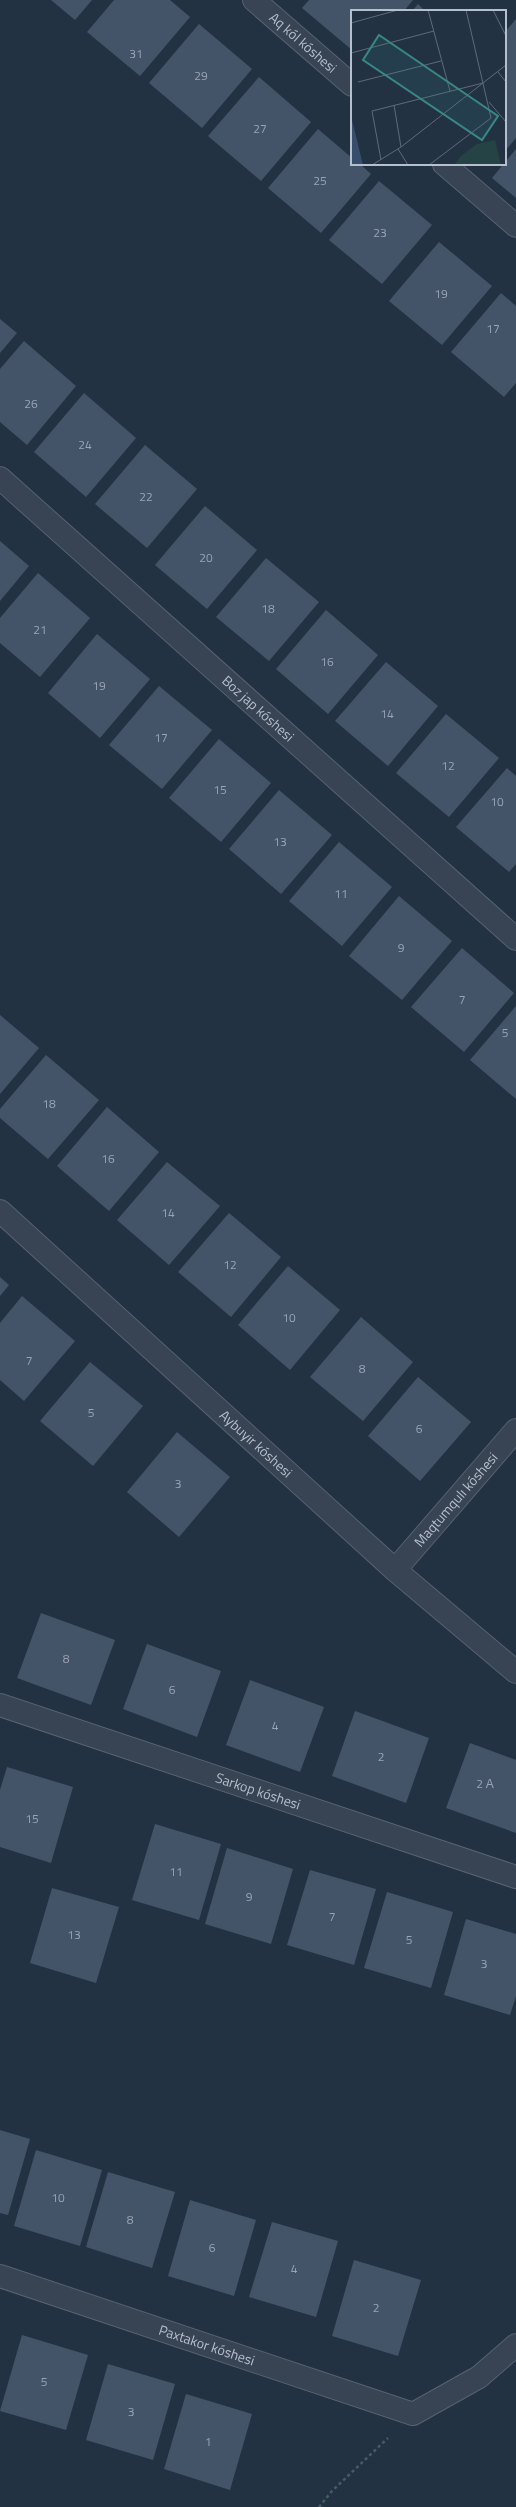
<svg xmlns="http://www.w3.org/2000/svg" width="516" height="2507" font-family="'Titillium Web',sans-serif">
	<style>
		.building { fill: #445468 }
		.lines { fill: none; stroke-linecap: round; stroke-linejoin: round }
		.street-casing { stroke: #566270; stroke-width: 24 }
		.path { stroke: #445e61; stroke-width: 2.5; stroke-dasharray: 3 3; stroke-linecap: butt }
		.street { stroke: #384453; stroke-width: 22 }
		.labels { text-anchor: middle; stroke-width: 3; stroke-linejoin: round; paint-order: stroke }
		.number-label { font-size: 12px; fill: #99a4b4 }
		.street-label { font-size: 14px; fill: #b5bfcd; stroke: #1d2938 }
		.inset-road { fill: none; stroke: #5d6a7a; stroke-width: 1 }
		.view { fill: #388886; fill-opacity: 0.15; stroke: #388886; stroke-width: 2 }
		.inset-edge { fill: none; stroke: #b5bfcd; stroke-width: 2 }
	</style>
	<rect width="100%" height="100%" fill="#233243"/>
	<g class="building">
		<polygon points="51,0 92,0 75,20"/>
		<polygon points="114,0 170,0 190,17 140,76 87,32"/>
		<polygon points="309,0 413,0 404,11 352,11 352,50 302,8"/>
		<polygon points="418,4 425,11 412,11"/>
		<polygon points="516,19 516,138 505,151 505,32"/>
		<polygon points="199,24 252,69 202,128 149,83"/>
		<polygon points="259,77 311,122 261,181 208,136"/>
		<polygon points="318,129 352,158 352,164 360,164 371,174 321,233 268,188"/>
		<polygon points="516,149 516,198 492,178"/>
		<polygon points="379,181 432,225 382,284 329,240"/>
		<polygon points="439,242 492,286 442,345 389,301"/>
		<polygon points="501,293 516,306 516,383 504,397 451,352"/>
		<polygon points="0,319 17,333 0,353"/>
		<polygon points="24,341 76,386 27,445 0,422 0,369"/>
		<polygon points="84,393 136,438 86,497 34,452"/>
		<polygon points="145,445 197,489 147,548 95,504"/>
		<polygon points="205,506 257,550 207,609 155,565"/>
		<polygon points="0,541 29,566 0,601"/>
		<polygon points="266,558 319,602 269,661 216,617"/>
		<polygon points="38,573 90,618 40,677 0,643 0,618"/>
		<polygon points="326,610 378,655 328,714 276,669"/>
		<polygon points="97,634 150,679 100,738 48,693"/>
		<polygon points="386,662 438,706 388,766 335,721"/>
		<polygon points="159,686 212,730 162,789 109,745"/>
		<polygon points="446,714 499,758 449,817 396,773"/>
		<polygon points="219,739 271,783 221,842 169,798"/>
		<polygon points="507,768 516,776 516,864 509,872 456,827"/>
		<polygon points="279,790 332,835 281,894 229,849"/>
		<polygon points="339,842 392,887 342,946 289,901"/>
		<polygon points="399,896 452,941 402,1000 349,956"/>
		<polygon points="462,948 514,993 464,1052 411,1007"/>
		<polygon points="516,1006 516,1099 470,1060"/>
		<polygon points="0,1015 39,1048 0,1094"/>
		<polygon points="46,1055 99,1100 48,1159 0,1118 0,1109"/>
		<polygon points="107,1107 159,1152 109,1211 57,1166"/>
		<polygon points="167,1162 220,1206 169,1265 117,1220"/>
		<polygon points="229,1213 281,1257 231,1317 178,1272"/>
		<polygon points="288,1266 340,1310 290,1370 238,1325"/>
		<polygon points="0,1277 9,1285 0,1296"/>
		<polygon points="22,1296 75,1341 24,1401 0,1380 0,1323"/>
		<polygon points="361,1317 413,1362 363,1421 310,1377"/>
		<polygon points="90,1362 143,1406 93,1466 40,1421"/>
		<polygon points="418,1377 471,1422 420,1481 368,1436"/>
		<polygon points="177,1432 230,1477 179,1537 127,1492"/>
		<polygon points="41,1613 115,1640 91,1705 17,1678"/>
		<polygon points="147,1644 221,1671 197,1737 123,1709"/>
		<polygon points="250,1680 324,1707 300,1772 226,1745"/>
		<polygon points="355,1711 429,1738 406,1803 332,1776"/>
		<polygon points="470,1743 516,1760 516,1833 446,1808"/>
		<polygon points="7,1767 73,1787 51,1863 0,1847 0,1790"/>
		<polygon points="155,1824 221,1844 199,1920 132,1900"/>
		<polygon points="227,1848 293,1869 271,1944 205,1924"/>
		<polygon points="310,1870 376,1889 354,1965 287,1945"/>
		<polygon points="52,1888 119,1907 96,1983 30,1963"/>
		<polygon points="387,1892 453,1912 431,1988 364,1968"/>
		<polygon points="466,1919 516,1934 516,1996 510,2015 444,1995"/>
		<polygon points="0,2130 30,2139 8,2215 0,2213"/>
		<polygon points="36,2150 102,2170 80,2246 14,2226"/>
		<polygon points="108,2172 175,2192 152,2268 86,2247"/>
		<polygon points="190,2200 256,2220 234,2296 168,2276"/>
		<polygon points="272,2222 338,2241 316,2317 249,2297"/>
		<polygon points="354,2260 421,2280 398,2356 332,2336"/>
		<polygon points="22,2335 88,2355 66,2430 0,2411"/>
		<polygon points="108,2364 175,2384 153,2460 86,2440"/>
		<polygon points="186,2394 252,2414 230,2490 164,2469"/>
	</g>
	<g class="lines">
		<g class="street-casing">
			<g id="street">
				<path id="s1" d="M 254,0 L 352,85"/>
				<polyline points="444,164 516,226"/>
				<path id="s2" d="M 0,478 L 516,939"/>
				<path id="s3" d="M 0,1211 L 395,1570 L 516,1672"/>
				<path id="s4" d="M 395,1570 L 516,1430"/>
				<path id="s5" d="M 0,1705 L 516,1877"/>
				<path id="s6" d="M 0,2276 L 413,2414 L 479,2377 L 516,2345"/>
			</g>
		</g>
		<polyline class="path" points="319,2507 332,2491 388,2438"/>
		<use href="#street" class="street"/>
	</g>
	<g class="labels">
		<g class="number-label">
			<text x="136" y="58">31</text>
			<text x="201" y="80">29</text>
			<text x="260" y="133">27</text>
			<text x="320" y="185">25</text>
			<text x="380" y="237">23</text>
			<text x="441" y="298">19</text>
			<text x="493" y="333">17</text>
			<text x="31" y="408">26</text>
			<text x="85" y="449">24</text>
			<text x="146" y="501">22</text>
			<text x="206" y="562">20</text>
			<text x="268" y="613">18</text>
			<text x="40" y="634">21</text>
			<text x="327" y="666">16</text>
			<text x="99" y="690">19</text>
			<text x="387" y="718">14</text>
			<text x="161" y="742">17</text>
			<text x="448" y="770">12</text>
			<text x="220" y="794">15</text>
			<text x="497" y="806">10</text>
			<text x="280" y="846">13</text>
			<text x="341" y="898">11</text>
			<text x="401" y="952">9</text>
			<text x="462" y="1004">7</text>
			<text x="505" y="1037">5</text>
			<text x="49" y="1108">18</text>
			<text x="108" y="1163">16</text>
			<text x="168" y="1217">14</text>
			<text x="230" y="1269">12</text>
			<text x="289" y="1322">10</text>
			<text x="29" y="1365">7</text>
			<text x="362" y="1373">8</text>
			<text x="91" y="1417">5</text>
			<text x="419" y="1433">6</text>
			<text x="178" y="1488">3</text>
			<text x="66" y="1663">8</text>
			<text x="172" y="1694">6</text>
			<text x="275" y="1730">4</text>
			<text x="381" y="1761">2</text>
			<text x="485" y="1788">2 А</text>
			<text x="32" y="1823">15</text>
			<text x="176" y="1876">11</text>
			<text x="249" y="1901">9</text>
			<text x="332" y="1921">7</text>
			<text x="74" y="1939">13</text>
			<text x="409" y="1944">5</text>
			<text x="484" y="1968">3</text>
			<text x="58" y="2202">10</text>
			<text x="130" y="2224">8</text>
			<text x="212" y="2252">6</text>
			<text x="294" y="2273">4</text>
			<text x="376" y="2312">2</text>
			<text x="44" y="2386">5</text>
			<text x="131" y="2416">3</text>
			<text x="208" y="2446">1</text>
		</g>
		<g class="street-label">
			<text dy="5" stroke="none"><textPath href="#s1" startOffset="65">Aq kól kóshesi</textPath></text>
			<text dy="5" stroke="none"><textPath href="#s2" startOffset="346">Boz jap kóshesi</textPath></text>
			<text dy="5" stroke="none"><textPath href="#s3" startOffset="346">Aybuyir kóshesi</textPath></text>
			<text dy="5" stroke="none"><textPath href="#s4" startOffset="93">Maqtumqulı kóshesi</textPath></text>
			<text dy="5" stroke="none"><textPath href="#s5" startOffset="272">Sarkop kóshesi</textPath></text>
			<text dy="5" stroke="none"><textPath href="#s6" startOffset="218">Paxtakor kóshesi</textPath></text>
		</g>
	</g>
	<g transform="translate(351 10)">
		<rect width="155" height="155" fill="#233243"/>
		<path d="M 144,130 L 150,155 L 103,155 L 110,146 L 126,134 Z" fill="#254244"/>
		<path d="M 0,106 L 12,155 L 0,155 Z" fill="#364e6c"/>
		<path class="inset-road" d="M 77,0 L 99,81M 142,0 L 155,26M 0,13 L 47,0M 0,43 L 83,21M 147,62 L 155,72M 7,72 L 90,51M 138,92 L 155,112M 43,95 L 50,137M 47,139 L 57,155M 30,150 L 21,101 L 132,73M 21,155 L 50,137 L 155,55M 78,155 L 140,108 L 115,0"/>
		<path class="view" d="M 28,25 L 147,106 L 131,130 L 12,50 Z"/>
		<rect width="155" height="155" class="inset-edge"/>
	</g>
</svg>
